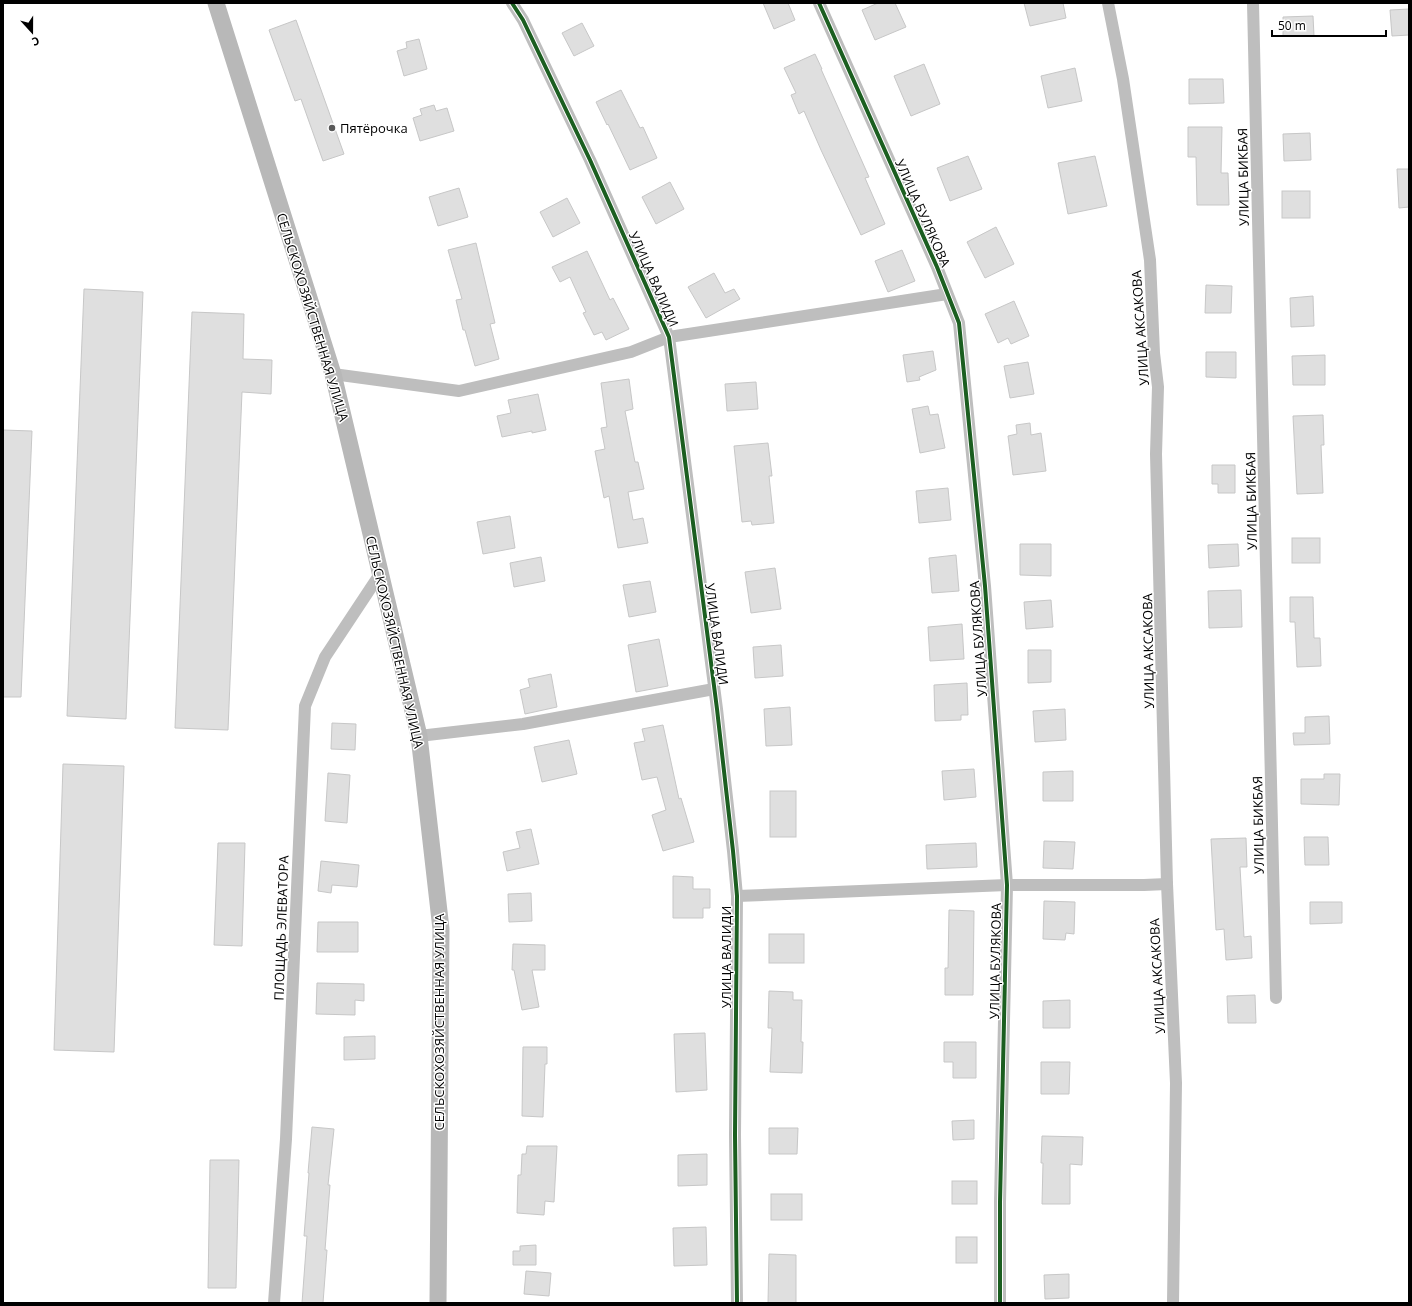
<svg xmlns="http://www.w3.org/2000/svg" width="1412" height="1306" font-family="'Open Sans',sans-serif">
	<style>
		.building { fill: #dfdfdf; stroke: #c7c7c7 }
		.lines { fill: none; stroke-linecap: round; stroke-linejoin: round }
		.street { stroke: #bebebe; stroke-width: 12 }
		.secondary { stroke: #b8b8b8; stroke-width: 17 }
		.cycleway-casing { stroke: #fff; stroke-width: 6 }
		.cycleway { stroke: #1b5e20; stroke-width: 4 }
		.poi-dot { fill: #595959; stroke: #fff; stroke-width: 1.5 }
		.labels { text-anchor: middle; stroke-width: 3; stroke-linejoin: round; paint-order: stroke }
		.poi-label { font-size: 13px; fill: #000; stroke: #fff; text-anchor: start }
		.street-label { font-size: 13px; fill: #000; stroke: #fff }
	</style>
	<rect width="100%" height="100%" fill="#fff"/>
	<g class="building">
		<polygon points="763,3 788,3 795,20 774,29"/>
		<polygon points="878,3 895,3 906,27 875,40 862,10"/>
		<polygon points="1024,3 1063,3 1066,18 1030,26"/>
		<polygon points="1409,9 1409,35 1392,36 1390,10"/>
		<polygon points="1313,16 1314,36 1283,36 1283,17"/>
		<polygon points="296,20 344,154 323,161 301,99 295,101 269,30"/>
		<polygon points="582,23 594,46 574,56 562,33"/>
		<polygon points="419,39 427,69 404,76 397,51 407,48 406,42"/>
		<polygon points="815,54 822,69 821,69 869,177 865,178 885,224 861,235 821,150 804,111 799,114 791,95 796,93 784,68"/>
		<polygon points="924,64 940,104 911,116 894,76"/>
		<polygon points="1075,68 1082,101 1048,108 1041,76"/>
		<polygon points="1189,79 1223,79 1224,103 1189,104"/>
		<polygon points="621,90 640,128 643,127 657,158 630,170 608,124 607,125 596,102"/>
		<polygon points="434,105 436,111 447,108 454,131 420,141 413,118 422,115 420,109"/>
		<polygon points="1188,127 1222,127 1221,173 1228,173 1229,205 1197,205 1196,157 1188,157"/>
		<polygon points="1310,133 1311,160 1284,161 1283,134"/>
		<polygon points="968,156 982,189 950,201 937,168"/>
		<polygon points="1095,156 1107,206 1068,214 1058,163"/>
		<polygon points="1397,169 1409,169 1409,207 1399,208"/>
		<polygon points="670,182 684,209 656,224 642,197"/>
		<polygon points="459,188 468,217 438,226 429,197"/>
		<rect x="1282" y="191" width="28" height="27"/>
		<polygon points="567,198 580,223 553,237 540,212"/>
		<polygon points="996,227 1014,264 985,278 967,242"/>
		<polygon points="476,243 495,323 490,324 499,359 475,366 465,330 463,330 456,300 462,299 448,250"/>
		<polygon points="902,250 915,281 888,292 875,261"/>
		<polygon points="587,251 610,300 613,298 629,329 606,340 602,332 594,335 583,313 586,312 570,277 560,282 552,267"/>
		<polygon points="714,273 725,293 734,289 740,299 706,318 688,287"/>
		<polygon points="1206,285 1232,286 1231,313 1205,313"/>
		<polygon points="84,289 143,292 126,719 67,716"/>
		<polygon points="1313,296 1314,326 1291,327 1290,298"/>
		<polygon points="1014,301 1029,336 1011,344 1008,338 998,343 985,314"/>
		<polygon points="192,312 244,314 243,359 272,360 271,394 242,392 228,730 175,728"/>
		<polygon points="933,351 936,370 919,377 920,380 907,382 903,355"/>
		<polygon points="1206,352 1236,352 1236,378 1206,377"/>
		<polygon points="1325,355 1325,385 1293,385 1292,356"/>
		<polygon points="1028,362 1034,394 1010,398 1004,366"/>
		<polygon points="629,379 633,409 625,411 635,462 638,462 644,489 628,492 633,520 643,518 648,543 618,548 609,496 604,498 595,451 605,449 601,428 607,427 601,383"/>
		<polygon points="756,382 758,409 727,411 725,384"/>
		<polygon points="538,394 546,430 532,433 532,431 502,437 497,416 511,413 508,400"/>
		<polygon points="928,406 930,415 938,414 945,448 920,453 912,409"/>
		<polygon points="1323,415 1324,445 1321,445 1323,493 1297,494 1293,416"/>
		<polygon points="1030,423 1031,435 1041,433 1046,471 1013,475 1008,436 1017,434 1016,425"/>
		<polygon points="3,430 32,431 21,697 3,697"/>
		<polygon points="768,443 772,476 769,476 774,523 752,525 751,521 742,522 734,446"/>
		<polygon points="1212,465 1235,465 1235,493 1218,493 1218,484 1212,484"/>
		<polygon points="948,488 951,520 919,523 916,491"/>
		<polygon points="510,516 515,548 483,554 477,522"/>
		<rect x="1292" y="538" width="28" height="25"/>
		<polygon points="1020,544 1051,544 1051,576 1020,575"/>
		<polygon points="1238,544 1239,566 1209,568 1208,545"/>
		<polygon points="956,555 959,591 932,593 929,558"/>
		<polygon points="541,557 545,581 514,587 510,563"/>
		<polygon points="775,568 781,609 751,613 745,572"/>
		<polygon points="650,581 656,612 629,617 623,585"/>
		<polygon points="1241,590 1242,627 1209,628 1208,591"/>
		<polygon points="1290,597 1313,597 1314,638 1320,638 1321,666 1297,667 1295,622 1290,622"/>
		<polygon points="1051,600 1053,627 1026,629 1024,602"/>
		<polygon points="962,624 964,659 930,661 928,627"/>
		<polygon points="659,639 668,686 636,692 628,645"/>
		<polygon points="781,645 783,676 755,678 753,647"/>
		<polygon points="1028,650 1051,650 1051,682 1028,683"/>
		<polygon points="551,674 557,707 525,714 520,690 530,687 528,679"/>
		<polygon points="967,683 968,715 961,715 961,720 935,721 934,685"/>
		<polygon points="790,707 792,745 766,746 764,709"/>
		<polygon points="1065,709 1066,740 1035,742 1033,711"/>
		<polygon points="1329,716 1330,744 1294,745 1293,733 1305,733 1305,717"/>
		<polygon points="332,723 356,724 355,750 331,749"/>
		<polygon points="663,725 679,799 681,798 694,842 663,851 652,815 666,810 657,777 642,780 634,743 645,741 642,729"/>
		<polygon points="569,740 577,774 542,782 534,747"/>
		<polygon points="63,764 124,766 114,1052 54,1050"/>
		<polygon points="974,769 976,797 944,800 942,771"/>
		<polygon points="1073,771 1073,801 1043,801 1043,772"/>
		<polygon points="328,773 350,775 347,823 325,821"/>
		<polygon points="1324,774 1340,774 1339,805 1301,804 1301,779 1324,779"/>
		<rect x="770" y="791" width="26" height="46"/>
		<polygon points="531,829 539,864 507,871 503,852 520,848 516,832"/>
		<polygon points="1304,837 1328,837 1329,865 1305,865"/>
		<polygon points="1246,838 1247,867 1240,867 1244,937 1251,936 1252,958 1226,960 1224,929 1216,930 1211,839"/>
		<polygon points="1044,841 1075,842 1073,869 1043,868"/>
		<polygon points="218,843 245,843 242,946 214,945"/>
		<polygon points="976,843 977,867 927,869 926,845"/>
		<polygon points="321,861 359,865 357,887 332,885 331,893 318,891"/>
		<polygon points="673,876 693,877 693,889 710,889 710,908 703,908 703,918 673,918"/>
		<polygon points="531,893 532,921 509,922 508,894"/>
		<polygon points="1044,901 1075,902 1074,934 1066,933 1065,940 1043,939"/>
		<polygon points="1310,902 1342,902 1342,923 1310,924"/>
		<polygon points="949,910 974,911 973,995 945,995 945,968 948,968"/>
		<polygon points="318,922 358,922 358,952 317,952"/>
		<rect x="769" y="934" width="35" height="29"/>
		<polygon points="513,944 545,945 545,970 532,970 539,1007 522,1010 514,970 512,970"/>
		<polygon points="317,983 364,984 364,1001 355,1000 355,1015 316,1014"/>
		<polygon points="769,991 793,992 793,1000 802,1000 801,1042 803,1042 802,1073 770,1072 772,1028 768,1028"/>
		<polygon points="1255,995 1256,1023 1228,1023 1227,996"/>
		<polygon points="1070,1000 1070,1028 1043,1028 1043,1001"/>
		<polygon points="705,1033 707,1090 676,1092 674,1034"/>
		<polygon points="375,1036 375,1059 344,1060 344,1037"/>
		<polygon points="944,1042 976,1042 976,1078 953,1078 953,1062 944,1062"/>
		<polygon points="523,1047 547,1047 547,1064 545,1064 543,1117 522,1116"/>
		<polygon points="1041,1062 1070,1062 1069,1094 1041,1094"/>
		<polygon points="974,1120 974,1139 953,1140 952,1121"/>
		<polygon points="312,1127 334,1129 328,1185 330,1185 325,1250 327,1250 323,1303 302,1303 307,1236 304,1236 309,1173 308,1173"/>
		<polygon points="769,1128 798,1128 797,1154 769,1154"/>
		<polygon points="1042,1136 1083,1137 1082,1165 1070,1164 1070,1204 1042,1204 1043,1163 1041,1163"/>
		<polygon points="527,1146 557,1146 554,1202 545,1201 544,1215 517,1213 518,1175 521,1175 522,1154 526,1154"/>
		<polygon points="707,1154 707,1185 678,1186 678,1155"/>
		<polygon points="210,1160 239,1160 236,1288 208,1288"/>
		<rect x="952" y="1181" width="25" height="23"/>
		<rect x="771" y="1194" width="31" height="26"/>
		<polygon points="706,1227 707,1265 674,1266 673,1228"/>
		<rect x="956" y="1237" width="21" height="26"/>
		<polygon points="536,1245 536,1265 513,1265 513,1251 520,1251 520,1246"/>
		<polygon points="769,1254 796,1255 796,1303 768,1303"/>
		<polygon points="526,1271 551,1273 549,1296 524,1294"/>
		<polygon points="1069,1274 1069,1298 1045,1299 1044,1275"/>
	</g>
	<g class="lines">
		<g class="street">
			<polyline points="512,3 523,20 590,160 669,337 717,709 733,851 737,896 735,1135 737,1303"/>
			<polyline points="819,3 937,267 959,323 985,586 1007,885 1000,1202 1000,1303"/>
			<polyline points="1108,3 1123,79 1150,260 1154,353 1158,387 1156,454 1167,884 1176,1083 1173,1303"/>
			<polyline points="1253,3 1276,998"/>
			<polyline points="333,374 459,391 631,352 669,337 947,294"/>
			<polyline points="419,736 523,724 714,689"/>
			<polyline points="737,896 1007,885 1144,885 1167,884"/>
			<polyline points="274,1303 286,1139 305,706 325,657 380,574"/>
		</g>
		<polyline class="secondary" points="216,3 333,374 419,736 441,929 438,1303"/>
		<g class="cycleway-casing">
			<g id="cycleway">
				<polyline points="512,3 523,20 590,160 669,337 717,709 733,851 737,896 735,1135 737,1303"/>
				<polyline points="819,3 937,267 959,323 985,586 1007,885 1000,1202 1000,1303"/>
			</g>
		</g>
		<use href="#cycleway" class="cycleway"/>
	</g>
	<circle class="poi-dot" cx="332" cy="128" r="4"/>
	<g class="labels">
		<g class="poi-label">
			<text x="340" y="133">Пятёрочка</text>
		</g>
		<g class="street-label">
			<text transform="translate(1243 177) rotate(-91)" y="5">УЛИЦА БИКБАЯ</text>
			<text transform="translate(923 213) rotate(66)" y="5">УЛИЦА БУЛЯКОВА</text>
			<text transform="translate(654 279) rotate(66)" y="5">УЛИЦА ВАЛИДИ</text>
			<text transform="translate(313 317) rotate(73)" y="5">СЕЛЬСКОХОЗЯЙСТВЕННАЯ УЛИЦА</text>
			<text transform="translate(1140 328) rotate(-94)" y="5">УЛИЦА АКСАКОВА</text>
			<text transform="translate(1251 501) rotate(-91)" y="5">УЛИЦА БИКБАЯ</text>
			<text transform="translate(717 634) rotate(82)" y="5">УЛИЦА ВАЛИДИ</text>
			<text transform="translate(978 639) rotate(-94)" y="5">УЛИЦА БУЛЯКОВА</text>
			<text transform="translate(395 642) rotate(77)" y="5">СЕЛЬСКОХОЗЯЙСТВЕННАЯ УЛИЦА</text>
			<text transform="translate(1148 651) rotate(-91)" y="5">УЛИЦА АКСАКОВА</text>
			<text transform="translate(1258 825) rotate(-91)" y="5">УЛИЦА БИКБАЯ</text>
			<text transform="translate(281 928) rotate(-88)" y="5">ПЛОЩАДЬ ЭЛЕВАТОРА</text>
			<text transform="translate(726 957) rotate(-90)" y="5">УЛИЦА ВАЛИДИ</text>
			<text transform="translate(995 961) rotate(-89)" y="5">УЛИЦА БУЛЯКОВА</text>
			<text transform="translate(1157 976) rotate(-93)" y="5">УЛИЦА АКСАКОВА</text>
			<text transform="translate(439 1022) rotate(-90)" y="5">СЕЛЬСКОХОЗЯЙСТВЕННАЯ УЛИЦА</text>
		</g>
	</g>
	<rect width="1412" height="1306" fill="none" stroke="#000000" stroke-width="8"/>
	<g transform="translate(32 32) rotate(159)" stroke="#ffffff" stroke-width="3" paint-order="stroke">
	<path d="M0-3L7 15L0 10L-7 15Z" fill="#000000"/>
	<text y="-6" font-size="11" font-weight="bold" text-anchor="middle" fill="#000000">С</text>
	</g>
	<path d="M1272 30v6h114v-6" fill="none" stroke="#000000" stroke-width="2"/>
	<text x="1278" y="30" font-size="12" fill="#000000" stroke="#ffffff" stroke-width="3" paint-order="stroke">50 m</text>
</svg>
